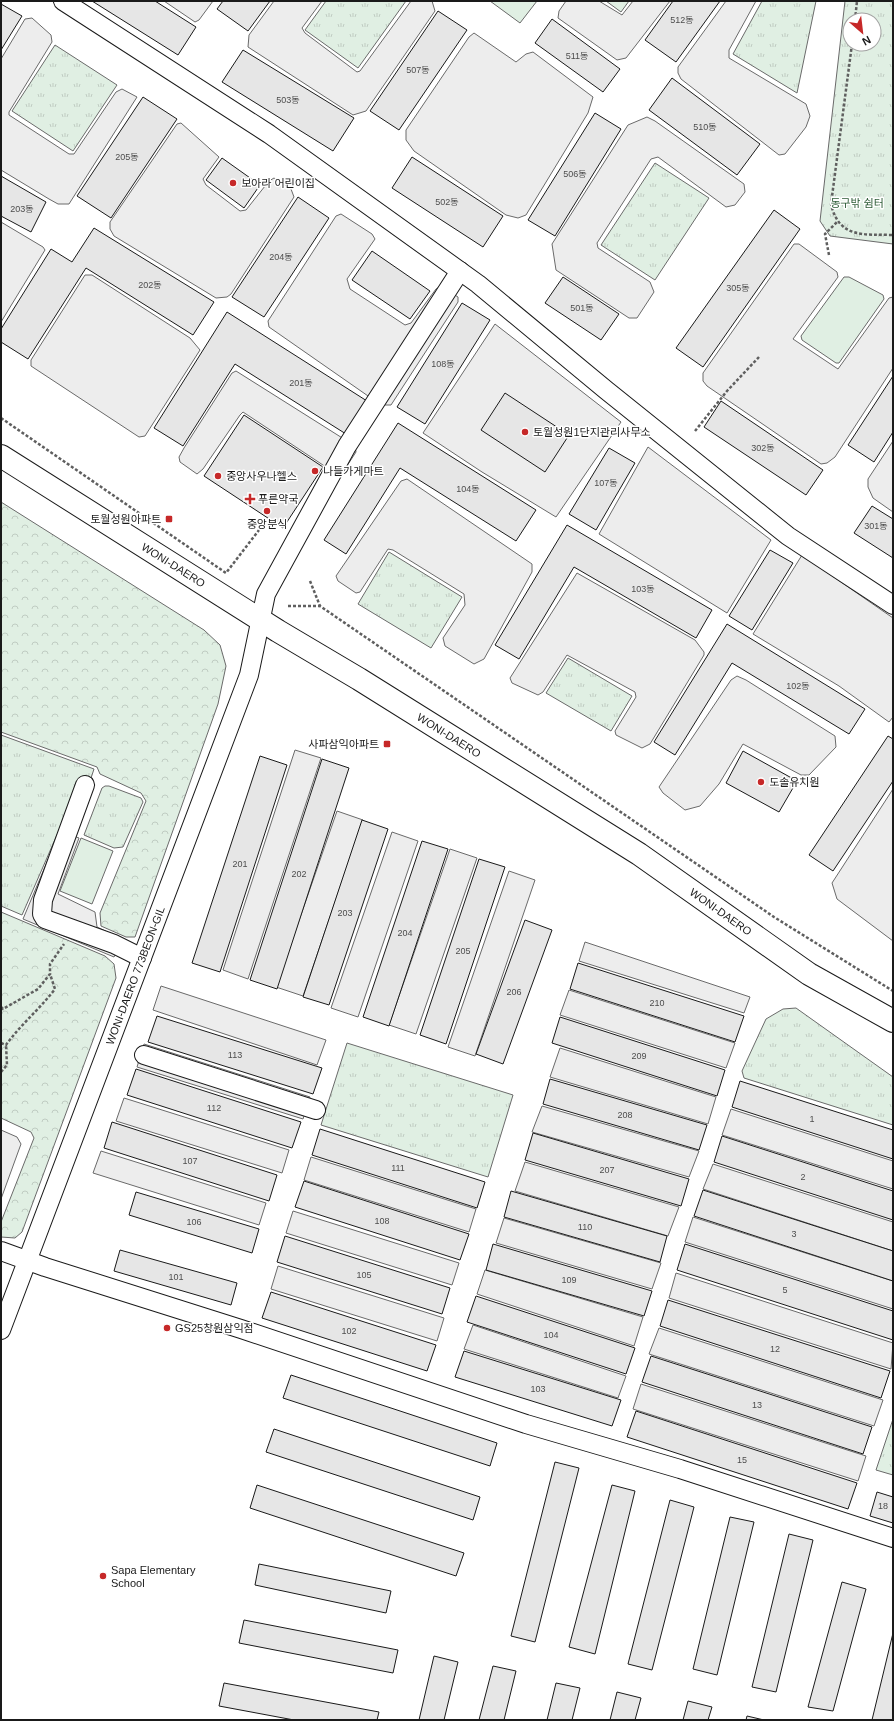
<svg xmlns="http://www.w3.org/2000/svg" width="894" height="1721" font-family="Helvetica,'Noto Sans KR',sans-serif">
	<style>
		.grass { fill: url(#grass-tufts); stroke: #6a6a6a; fill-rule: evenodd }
		.forest { fill: url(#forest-crowns); stroke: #6a6a6a }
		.pitch { fill: #e0efe3; stroke: #6a6a6a }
		.parking { fill: #ededed; stroke: #6a6a6a }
		.building { fill: #e6e6e6; stroke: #1a1a1a }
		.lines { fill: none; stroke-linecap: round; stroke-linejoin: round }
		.minor-casing { stroke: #1a1a1a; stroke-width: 20 }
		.major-casing { stroke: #1a1a1a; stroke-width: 24 }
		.path { stroke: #5f5f5f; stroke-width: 2.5; stroke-dasharray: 3 2; stroke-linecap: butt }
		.minor { stroke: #fff; stroke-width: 18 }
		.major { stroke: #fff; stroke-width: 22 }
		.poi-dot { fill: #c62828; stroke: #fff; stroke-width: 1.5 }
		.labels { text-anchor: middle; stroke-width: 3; stroke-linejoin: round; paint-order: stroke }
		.number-label { font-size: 9px; fill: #4d4d4d }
		.poi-label { font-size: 11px; fill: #1a1a1a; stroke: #fff; text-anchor: start }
		.park-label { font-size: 11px; fill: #2b5a34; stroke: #fff }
		.street-label { font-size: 11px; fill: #1a1a1a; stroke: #fff }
	</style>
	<defs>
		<pattern id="grass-tufts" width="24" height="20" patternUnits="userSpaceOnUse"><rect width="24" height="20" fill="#e0efe3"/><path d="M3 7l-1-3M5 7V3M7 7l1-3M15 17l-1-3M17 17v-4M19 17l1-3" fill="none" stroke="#c0ccc2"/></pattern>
		<pattern id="forest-crowns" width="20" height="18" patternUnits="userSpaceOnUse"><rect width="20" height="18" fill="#e0efe3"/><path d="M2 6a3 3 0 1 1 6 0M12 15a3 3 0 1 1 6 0" fill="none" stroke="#c0ccc2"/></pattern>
	</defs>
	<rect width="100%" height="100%" fill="#fff"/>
	<g class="grass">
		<polygon points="326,1 406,1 358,68 305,30"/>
		<polygon points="606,1 629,1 621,12"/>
		<polygon points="762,1 816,1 797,93 733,54"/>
		<path d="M 845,1 L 893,1 L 893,244 L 830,236 L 820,221 ZM 850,20 L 874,20 L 874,44 L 850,44 Z"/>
		<polygon points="55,45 117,85 73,151 12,111"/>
		<polygon points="655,163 709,198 655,280 601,245"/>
		<polygon points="389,552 462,597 431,648 358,604"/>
		<polygon points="568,658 632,696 611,731 546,693"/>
		<polygon points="1,735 94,769 73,833 60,828 22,915 1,906"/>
		<polygon points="105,786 109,786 141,798 143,802 123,847 114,848 84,835 102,788"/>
		<polygon points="796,1008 893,1077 893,1125 744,1078 742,1071 766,1019 783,1009"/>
		<polygon points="347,1043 513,1095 488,1177 321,1125"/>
		<polygon points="893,1419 893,1475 876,1470"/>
	</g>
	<g class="forest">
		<polygon points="1,502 204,630 220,645 226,666 218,704 135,937 126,937 101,926 100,913 146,801 141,793 100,774 97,767 1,732"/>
		<polygon points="1,912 105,956 114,964 116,978 22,1232 15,1238 1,1237 1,1222 34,1138 31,1132 1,1118"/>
	</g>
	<g class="pitch">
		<polygon points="490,1 537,1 520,23"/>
		<polygon points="844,277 849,277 883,295 884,299 839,363 836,363 802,340 801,336"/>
		<polygon points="81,838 113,851 92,904 60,891"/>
	</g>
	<g class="parking">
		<polygon points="164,1 213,1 199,20 195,22"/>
		<polygon points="274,1 322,1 302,28 305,33 357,72 360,71 411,1 432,1 435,11 366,111 353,115 248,47 249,35"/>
		<polygon points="566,1 599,1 622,15 633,1 670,1 626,58 617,60 558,18 559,11"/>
		<polygon points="726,1 756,1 729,50 729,58 806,104 810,116 806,127 785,154 779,155 681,79 678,73 678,67"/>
		<polygon points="32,18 51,35 52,42 9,112 9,115 69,154 74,154 116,92 122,89 137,97 69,204 58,204 49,199 1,170 1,59 25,19"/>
		<polygon points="474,33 516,62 526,54 533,52 593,97 588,113 526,215 518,218 506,215 414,151 406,140 406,130 469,37"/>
		<polygon points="647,117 655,121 744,184 745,192 735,205 726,207 658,157 651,159 597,243 598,248 650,282 654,292 637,318 629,318 556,270 552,244 628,125"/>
		<polygon points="181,123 219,157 203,179 206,185 240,211 246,210 269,181 274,178 291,189 294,197 231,294 227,297 216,298 114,236 110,229 110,222 177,124"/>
		<polygon points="341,214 372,234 375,239 347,279 350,289 405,325 411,323 436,289 441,286 458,297 458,302 391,405 381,405 269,327 268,321 336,216"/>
		<polygon points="1,222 43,247 45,250 1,322"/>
		<polygon points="794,244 799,244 837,272 838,277 793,339 838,369 889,298 893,297 893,368 835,457 827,463 821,464 707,386 703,381 703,373"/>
		<polygon points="85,275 92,275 190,338 200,350 145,436 139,437 31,366 31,360"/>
		<polygon points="495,324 621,422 556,517 482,472 423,433"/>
		<polygon points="236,371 355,446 356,452 343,472 338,475 243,412 240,415 203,469 197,474 180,462 179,457 184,448 232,373"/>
		<polygon points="893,441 893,512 873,498 868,487 868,479"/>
		<polygon points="648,447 771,540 727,613 599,534"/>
		<polygon points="407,479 532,564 532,572 484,659 474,664 445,646 443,638 465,605 464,594 393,550 388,549 360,592 356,593 338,581 336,576 401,481"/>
		<polygon points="802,555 893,618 893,717 889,722 839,686 753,634"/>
		<polygon points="577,573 695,640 704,652 704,655 650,744 642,748 616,735 615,731 636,697 635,692 567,655 543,692 538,695 512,683 510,678"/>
		<polygon points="737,676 746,680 835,736 836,747 809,775 801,775 743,744 719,784 700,806 685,810 663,793 659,787 731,680"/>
		<polygon points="295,750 321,758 248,979 223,970"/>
		<polygon points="893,789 893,941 837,899 832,883"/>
		<polygon points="337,811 363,820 303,996 276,987"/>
		<polygon points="60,831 79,838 58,894 95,912 97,927 120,938 123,941 114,957 23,919"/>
		<polygon points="392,832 418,841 358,1017 331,1008"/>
		<polygon points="450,849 477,858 416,1034 389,1025"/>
		<polygon points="509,871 535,880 475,1056 448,1047"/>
		<polygon points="585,942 750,997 744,1013 579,961"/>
		<polygon points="161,986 326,1040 317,1065 153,1010"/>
		<polygon points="569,990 735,1043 726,1068 560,1015"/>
		<polygon points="144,1044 310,1097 303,1119 137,1067"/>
		<polygon points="560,1048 716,1097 708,1124 550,1077"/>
		<polygon points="124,1098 289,1150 282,1173 116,1121"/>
		<polygon points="542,1106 699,1151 689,1177 532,1132"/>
		<polygon points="731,1109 893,1161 893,1189 722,1135"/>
		<polygon points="1,1130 17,1137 21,1144 1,1199"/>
		<polygon points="101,1151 266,1203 259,1225 93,1173"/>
		<polygon points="311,1157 476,1209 469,1232 304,1180"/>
		<polygon points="525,1162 679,1207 668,1236 515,1191"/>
		<polygon points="713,1164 893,1222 893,1251 703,1189"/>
		<polygon points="293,1211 459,1263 452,1285 286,1233"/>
		<polygon points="693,1217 893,1281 893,1309 685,1242"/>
		<polygon points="504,1218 661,1263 652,1289 496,1243"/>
		<polygon points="278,1266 444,1318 437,1341 271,1289"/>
		<polygon points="485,1270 643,1317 634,1346 477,1294"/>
		<polygon points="676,1273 893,1343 891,1369 669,1298"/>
		<polygon points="473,1325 626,1376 618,1398 464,1349"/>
		<polygon points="659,1328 883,1400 874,1426 649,1354"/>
		<polygon points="641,1384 866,1456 858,1481 633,1409"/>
	</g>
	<g class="building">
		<polygon points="92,1 155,1 196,27 178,55"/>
		<polygon points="223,1 270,1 248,31 217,9"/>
		<polygon points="673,1 720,1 676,62 645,40"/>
		<polygon points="1,4 22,16 1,50"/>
		<polygon points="438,11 467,30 399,130 370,111"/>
		<polygon points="552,19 620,69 603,92 535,43"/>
		<polygon points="243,50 354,118 333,151 222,82"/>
		<polygon points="672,78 760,144 737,175 649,110"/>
		<polygon points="143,97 177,119 111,218 77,196"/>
		<polygon points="595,113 621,129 555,236 528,220"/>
		<polygon points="412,157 503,216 483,247 392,188"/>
		<polygon points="222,158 260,185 244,208 206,180"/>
		<polygon points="1,176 46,202 31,232 1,216"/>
		<polygon points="298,197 329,218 264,317 232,297"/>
		<polygon points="774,210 800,229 703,367 676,348"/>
		<polygon points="94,228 214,302 193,335 86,268 28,359 1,342 1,329 51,249 72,262"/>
		<polygon points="372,251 430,291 410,319 352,280"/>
		<polygon points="563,277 619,314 601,340 545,303"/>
		<polygon points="462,303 490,320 425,424 397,407"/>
		<polygon points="227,312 367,401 346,434 235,364 183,446 154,428"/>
		<polygon points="893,376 893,432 874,462 848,445"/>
		<polygon points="505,393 569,435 545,472 481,430"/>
		<polygon points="721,401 823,470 806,495 704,427"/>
		<polygon points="244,415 323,467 283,528 204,476"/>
		<polygon points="398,423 536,510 516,541 400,468 346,554 324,540"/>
		<polygon points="609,448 635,463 596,530 569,514"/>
		<polygon points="872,506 893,519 893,558 854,533"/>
		<polygon points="567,525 712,610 696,638 574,567 519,659 495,645"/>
		<polygon points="770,550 793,563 752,630 729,616"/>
		<polygon points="727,624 865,709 849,734 732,663 675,755 654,742"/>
		<polygon points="888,736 893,739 893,781 833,871 809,855"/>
		<polygon points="743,751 797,781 779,812 726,783"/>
		<polygon points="260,756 287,765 220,972 192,963"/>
		<polygon points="322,759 349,768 277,989 250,980"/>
		<polygon points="362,820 388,829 329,1005 303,997"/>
		<polygon points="422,841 448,849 389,1026 363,1017"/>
		<polygon points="479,859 505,867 446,1044 420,1035"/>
		<polygon points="525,920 552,930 503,1064 476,1054"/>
		<polygon points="578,963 744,1016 735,1042 570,989"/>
		<polygon points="157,1016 322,1068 313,1094 148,1042"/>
		<polygon points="560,1017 725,1070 717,1096 552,1043"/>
		<polygon points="136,1069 301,1122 292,1148 127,1095"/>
		<polygon points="550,1079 707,1125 699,1150 543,1104"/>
		<polygon points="740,1081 893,1130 893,1159 732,1107"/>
		<polygon points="112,1122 277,1175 269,1201 104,1148"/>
		<polygon points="320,1129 485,1182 477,1208 312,1155"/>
		<polygon points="533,1133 689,1179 681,1206 525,1160"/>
		<polygon points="722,1136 893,1191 893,1220 714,1162"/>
		<polygon points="304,1181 469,1234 460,1260 295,1207"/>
		<polygon points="703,1190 893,1251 893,1281 694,1216"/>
		<polygon points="511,1191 667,1236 660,1262 504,1217"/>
		<polygon points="136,1192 259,1229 252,1253 129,1215"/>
		<polygon points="285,1236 450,1288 442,1314 277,1262"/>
		<polygon points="493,1244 652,1291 644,1316 486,1270"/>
		<polygon points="685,1244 893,1311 893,1340 677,1270"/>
		<polygon points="120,1250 237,1283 231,1305 114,1271"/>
		<polygon points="271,1292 436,1345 427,1371 262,1318"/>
		<polygon points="476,1296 635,1348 626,1374 467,1322"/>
		<polygon points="668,1300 890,1371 881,1398 660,1326"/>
		<polygon points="464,1351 621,1400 612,1426 455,1377"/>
		<polygon points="651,1356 872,1427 863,1454 642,1382"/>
		<polygon points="291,1375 497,1443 490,1466 283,1398"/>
		<polygon points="636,1411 857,1483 848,1509 627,1437"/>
		<polygon points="274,1429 480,1497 473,1520 266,1452"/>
		<polygon points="555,1462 579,1468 535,1642 511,1636"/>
		<polygon points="257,1485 464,1553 456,1576 250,1508"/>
		<polygon points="612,1485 635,1491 595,1654 569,1647"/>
		<polygon points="877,1492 893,1497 893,1523 870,1516"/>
		<polygon points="670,1500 694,1507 652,1670 628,1664"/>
		<polygon points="730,1517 754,1522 717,1675 693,1669"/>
		<polygon points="789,1534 813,1540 776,1692 752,1687"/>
		<polygon points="259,1564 391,1591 386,1613 255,1585"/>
		<polygon points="842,1582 866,1589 833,1711 808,1707"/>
		<polygon points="244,1620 398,1650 393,1673 239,1643"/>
		<polygon points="893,1633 893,1720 872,1720"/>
		<polygon points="434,1656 458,1662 444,1720 419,1720"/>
		<polygon points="493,1666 516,1671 504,1720 479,1720"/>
		<polygon points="224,1683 379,1712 377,1720 294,1720 219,1706"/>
		<polygon points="556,1683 580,1688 572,1720 547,1720"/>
		<polygon points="617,1692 641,1698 635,1720 610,1720"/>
		<polygon points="688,1701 712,1707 708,1720 683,1720"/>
		<polygon points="747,1716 764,1720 746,1720"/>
	</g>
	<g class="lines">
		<g class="minor-casing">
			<g id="minor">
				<polyline points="63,1 269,134 478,284 606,390 788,536 893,605"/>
				<polyline points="85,785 43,900 42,914 45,919 114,944 142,958"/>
				<polyline points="144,1055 316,1110"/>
				<polyline points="1,1251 45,1267 241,1329 526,1424 680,1469 893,1538"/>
				<path id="s1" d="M 1,1330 L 249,675 L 266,594 L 347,446 L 460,271"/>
			</g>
		</g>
		<g class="major-casing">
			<g id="major">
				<path id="s2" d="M 1,456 L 278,631 L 359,679 L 639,854 L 809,974 L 893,1021"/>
			</g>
		</g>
		<g class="path">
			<polyline points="855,20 857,1"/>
			<path d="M 852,44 L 831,204 C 839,239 864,234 893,235"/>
			<polyline points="829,255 825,234 837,222"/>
			<polyline points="1,418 226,573 259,530"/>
			<polyline points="695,431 727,391 759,357"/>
			<polyline points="310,581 320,606 774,917 893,991"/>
			<polyline points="288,606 320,606"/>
			<polyline points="1,1007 3,1009 38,989 50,974 50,964 64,944"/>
			<path d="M 1,1043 L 6,1045 C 21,1024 39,1010 55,989 L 50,974"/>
			<polyline points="1,1072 7,1065 6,1045"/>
		</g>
		<use href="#minor" class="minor"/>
		<use href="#major" class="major"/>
	</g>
	<g class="poi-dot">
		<circle cx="233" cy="183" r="4"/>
		<circle cx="525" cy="432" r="4"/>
		<circle cx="315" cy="471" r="4"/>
		<circle cx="218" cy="476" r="4"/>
		<path d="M248 493h4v4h4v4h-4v4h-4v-4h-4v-4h4z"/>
		<circle cx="267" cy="511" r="4"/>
		<rect x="165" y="515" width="8" height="8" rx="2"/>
		<rect x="383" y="740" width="8" height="8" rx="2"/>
		<circle cx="761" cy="782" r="4"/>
		<circle cx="167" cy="1328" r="4"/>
		<circle cx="103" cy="1576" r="4"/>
	</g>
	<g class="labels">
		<g class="number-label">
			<text x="682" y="23">512동</text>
			<text x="577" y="59">511동</text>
			<text x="418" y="73">507동</text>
			<text x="288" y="103">503동</text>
			<text x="705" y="130">510동</text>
			<text x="127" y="160">205동</text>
			<text x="575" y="177">506동</text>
			<text x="447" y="205">502동</text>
			<text x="22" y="212">203동</text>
			<text x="281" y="260">204동</text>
			<text x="150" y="288">202동</text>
			<text x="738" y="291">305동</text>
			<text x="582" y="311">501동</text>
			<text x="443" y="367">108동</text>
			<text x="301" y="386">201동</text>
			<text x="763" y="451">302동</text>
			<text x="606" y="486">107동</text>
			<text x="468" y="492">104동</text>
			<text x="876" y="529">301동</text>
			<text x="643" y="592">103동</text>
			<text x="798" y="689">102동</text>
			<text x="240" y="867">201</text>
			<text x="299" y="877">202</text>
			<text x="345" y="916">203</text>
			<text x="405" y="936">204</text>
			<text x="463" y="954">205</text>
			<text x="514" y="995">206</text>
			<text x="657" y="1006">210</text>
			<text x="235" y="1058">113</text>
			<text x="639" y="1059">209</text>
			<text x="214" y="1111">112</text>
			<text x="625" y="1118">208</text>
			<text x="812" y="1122">1</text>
			<text x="190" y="1164">107</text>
			<text x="398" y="1171">111</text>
			<text x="607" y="1173">207</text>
			<text x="803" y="1180">2</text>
			<text x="382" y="1224">108</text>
			<text x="194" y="1225">106</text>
			<text x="585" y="1230">110</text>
			<text x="794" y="1237">3</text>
			<text x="364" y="1278">105</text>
			<text x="176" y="1280">101</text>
			<text x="569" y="1283">109</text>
			<text x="785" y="1293">5</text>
			<text x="349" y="1334">102</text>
			<text x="551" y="1338">104</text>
			<text x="775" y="1352">12</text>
			<text x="538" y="1392">103</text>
			<text x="757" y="1408">13</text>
			<text x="742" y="1463">15</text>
			<text x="883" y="1509">18</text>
		</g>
		<g class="poi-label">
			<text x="241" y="187">보아라 어린이집</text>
			<text x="533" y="436">토월성원1단지관리사무소</text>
			<text x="323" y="475">나들가게마트</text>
			<text x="226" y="480">중앙사우나헬스</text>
			<text x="258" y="503">푸른약국</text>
			<text x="161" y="523" text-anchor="end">토월성원아파트</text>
			<text x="267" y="528" text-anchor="middle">중앙분식</text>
			<text x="379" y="748" text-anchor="end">사파삼익아파트</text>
			<text x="769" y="786">도솔유치원</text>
			<text x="175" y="1332">GS25창원삼익점</text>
			<text x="111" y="1574">Sapa Elementary<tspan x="111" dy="13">School</tspan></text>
		</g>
		<g class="park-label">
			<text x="857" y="207">동구밖 쉼터</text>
		</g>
		<g class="street-label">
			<text dy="4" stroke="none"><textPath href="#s2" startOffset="204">WONI-DAERO</textPath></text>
			<text dy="4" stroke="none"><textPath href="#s2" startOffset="528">WONI-DAERO</textPath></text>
			<text dy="4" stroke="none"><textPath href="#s2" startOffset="852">WONI-DAERO</textPath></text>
			<text dy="4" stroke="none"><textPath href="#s1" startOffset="379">WONI-DAERO 773BEON-GIL</textPath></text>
		</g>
	</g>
	<rect width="894" height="1721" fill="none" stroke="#1a1a1a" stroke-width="4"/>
	<g transform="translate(862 32) rotate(152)"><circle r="19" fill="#ffffff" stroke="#a3a3a3"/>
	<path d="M0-3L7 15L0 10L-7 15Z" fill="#c62828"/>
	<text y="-6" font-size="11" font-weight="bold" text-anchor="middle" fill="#1a1a1a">N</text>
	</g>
</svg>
